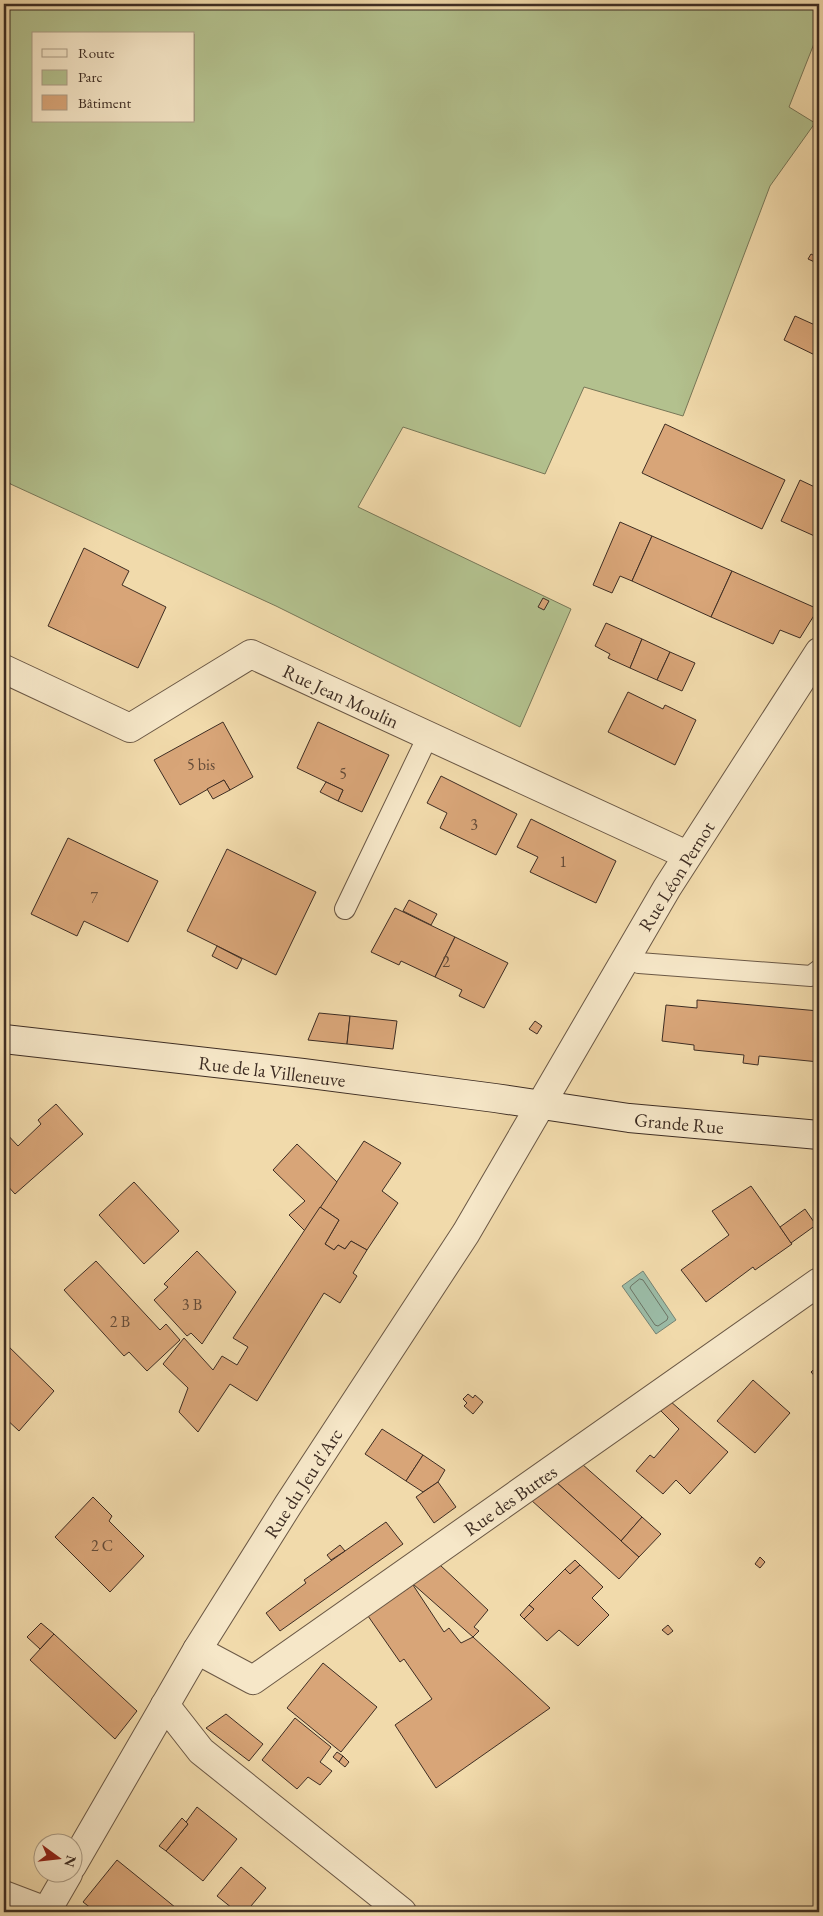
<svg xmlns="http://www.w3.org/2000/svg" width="823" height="1916" font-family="'EB Garamond',serif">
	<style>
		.green { fill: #b3c18e; stroke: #787758; fill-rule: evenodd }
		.water { fill: #9bbba6; stroke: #768272 }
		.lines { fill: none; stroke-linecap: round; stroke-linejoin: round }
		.shore { stroke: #6c7464; stroke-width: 1 }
		.building { fill: #d8a578; stroke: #3e2d23 }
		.lane-casing { stroke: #6b5845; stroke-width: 22 }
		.street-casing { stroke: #6b5845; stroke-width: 30 }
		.secondary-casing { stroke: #3e2d23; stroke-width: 30 }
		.lane { stroke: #f6e7c8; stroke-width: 20 }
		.street { stroke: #f6e7c8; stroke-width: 28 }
		.secondary { stroke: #f6e7c8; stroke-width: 28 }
		.labels { text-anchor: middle; stroke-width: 5; stroke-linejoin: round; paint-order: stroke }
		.number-label { font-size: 16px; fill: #644b38 }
		.street-label { font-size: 19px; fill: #3e2d23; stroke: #f6e7c8 }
	</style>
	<rect width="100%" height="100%" fill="#f1daab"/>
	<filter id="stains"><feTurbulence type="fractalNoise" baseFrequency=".004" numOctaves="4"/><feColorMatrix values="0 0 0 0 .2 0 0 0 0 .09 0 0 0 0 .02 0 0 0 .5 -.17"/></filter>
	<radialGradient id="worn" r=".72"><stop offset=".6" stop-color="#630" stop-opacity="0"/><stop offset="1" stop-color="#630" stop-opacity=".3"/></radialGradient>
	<path class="green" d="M 4,4 L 819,4 L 819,31 L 789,107 L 815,123 L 770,186 L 683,416 L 584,387 L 545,474 L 403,427 L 358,507 L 571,609 L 520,727 L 276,606 L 4,481 ZM 34,34 L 194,34 L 194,121 L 34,121 Z"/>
	<polygon class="water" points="643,1271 676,1320 656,1334 622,1286"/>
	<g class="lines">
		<polygon class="shore" points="640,1279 643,1280 668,1317 667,1320 658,1326 655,1325 630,1288 631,1286"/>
	</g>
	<g class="building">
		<polygon points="811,254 819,258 819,264 808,259"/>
		<polygon points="795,316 815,325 819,317 819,357 784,340"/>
		<polygon points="665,424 785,480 762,529 642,473"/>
		<polygon points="4,480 10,483 4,498"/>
		<polygon points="800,480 819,489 819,538 781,521"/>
		<polygon points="620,522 652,536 632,581 620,576 612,593 593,585"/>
		<polygon points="652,536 732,571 711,617 632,581"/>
		<polygon points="84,548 129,571 122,585 166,607 138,668 48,626"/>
		<polygon points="732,571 818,609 800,638 780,630 773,644 711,617"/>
		<polygon points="543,598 549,601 544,610 538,607"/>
		<polygon points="606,623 642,639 630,668 608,658 610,654 595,646"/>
		<polygon points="642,639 670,652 657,680 630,668"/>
		<polygon points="670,652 695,663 682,691 657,680"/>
		<polygon points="628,692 663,709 665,705 696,720 675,765 608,732"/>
		<polygon points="223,722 253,777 230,790 224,780 180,805 154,760"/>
		<polygon points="318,722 389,755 362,812 338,801 343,790 297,768"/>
		<polygon points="441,776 517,814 496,855 440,828 447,813 427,803"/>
		<polygon points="224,780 230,790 213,799 207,789"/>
		<polygon points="326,782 343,790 338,801 320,792"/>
		<polygon points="531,819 616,861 596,903 530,872 538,857 517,847"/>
		<polygon points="68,838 158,881 128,942 84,921 77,936 31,914"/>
		<polygon points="227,849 316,892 276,975 187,931"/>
		<polygon points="409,900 437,914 431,925 403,911"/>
		<polygon points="395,908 455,937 435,977 401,961 399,965 371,952"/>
		<polygon points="455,937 508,963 484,1008 459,996 462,990 435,977"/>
		<polygon points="217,946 242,959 237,969 212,956"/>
		<polygon points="697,1000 819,1011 819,1062 759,1056 758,1065 743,1063 744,1055 694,1050 694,1045 662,1041 666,1005 697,1008"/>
		<polygon points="319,1013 350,1016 347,1044 308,1040"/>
		<polygon points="350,1016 397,1021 393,1049 347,1044"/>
		<polygon points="535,1021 542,1026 537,1034 529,1029"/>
		<polygon points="56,1104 83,1134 15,1194 4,1182 4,1131 18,1146 41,1124 38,1120"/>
		<polygon points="364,1141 401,1163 382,1191 398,1203 367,1250 351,1241 345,1249 338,1245 334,1250 325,1244 339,1220 320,1207"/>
		<polygon points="297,1144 337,1182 305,1231 289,1215 305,1201 273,1170"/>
		<polygon points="134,1182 179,1231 144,1264 99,1215"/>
		<polygon points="751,1186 792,1244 755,1270 753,1267 706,1302 681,1270 729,1235 712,1211"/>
		<polygon points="320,1207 339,1220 325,1244 334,1250 338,1245 345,1249 351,1241 367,1250 353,1273 357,1276 340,1303 324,1293 257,1401 230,1384 198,1432 179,1412 188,1388 163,1364 184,1338 213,1370 222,1356 237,1365 248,1347 233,1338"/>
		<polygon points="805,1209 816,1225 791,1243 780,1227"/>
		<polygon points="197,1251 236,1292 202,1344 191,1333 187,1336 154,1300 168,1287 164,1284"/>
		<polygon points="96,1261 160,1330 166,1324 180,1340 147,1371 129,1352 124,1356 64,1290"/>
		<polygon points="4,1342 54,1391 19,1431 4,1417 4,1412 8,1408 4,1404"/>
		<polygon points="819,1365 819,1381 811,1372"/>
		<polygon points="753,1380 790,1413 755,1453 717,1421"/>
		<polygon points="468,1394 473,1398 475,1395 483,1402 473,1414 464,1406 467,1403 463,1399"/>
		<polygon points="670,1401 728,1452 690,1494 676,1480 663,1494 636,1471 650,1455 654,1458 679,1429 659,1409"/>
		<polygon points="382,1429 423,1455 406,1481 365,1454"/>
		<polygon points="423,1455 445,1470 438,1482 423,1492 406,1481"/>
		<polygon points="582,1464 642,1517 621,1541 556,1482"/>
		<polygon points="438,1482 456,1507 434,1523 416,1497"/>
		<polygon points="556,1482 639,1557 619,1579 531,1500"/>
		<polygon points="93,1497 112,1516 109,1521 144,1556 110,1592 55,1537"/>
		<polygon points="642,1517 661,1534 639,1557 621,1541"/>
		<polygon points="386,1522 403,1544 280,1631 266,1613 306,1583 304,1580"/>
		<polygon points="340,1545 345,1551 331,1560 327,1555"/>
		<polygon points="760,1557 765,1562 760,1568 755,1564"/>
		<polygon points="575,1560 580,1565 570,1574 565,1569"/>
		<polygon points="440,1565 488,1610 474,1627 479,1631 473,1637 413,1584"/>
		<polygon points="580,1565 603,1587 592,1598 609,1615 578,1646 559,1630 547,1641 524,1619 534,1609 529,1605 565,1569 570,1574"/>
		<polygon points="413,1585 444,1632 449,1628 461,1643 473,1637 550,1708 436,1788 395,1725 432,1699 404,1659 400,1662 368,1616"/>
		<polygon points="529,1605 534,1609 524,1619 520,1615"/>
		<polygon points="41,1623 54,1634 40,1649 27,1637"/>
		<polygon points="668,1625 673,1631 668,1635 662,1630"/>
		<polygon points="54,1634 137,1711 115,1739 30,1660"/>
		<polygon points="323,1663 377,1707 341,1752 287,1708"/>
		<polygon points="226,1714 263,1744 249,1761 206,1728"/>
		<polygon points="295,1718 331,1747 320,1762 332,1771 320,1785 308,1777 297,1789 262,1760"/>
		<polygon points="337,1752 343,1756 339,1762 333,1757"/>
		<polygon points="343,1756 349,1762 345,1767 339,1762"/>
		<polygon points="197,1807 237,1839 203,1881 166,1851 188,1824 186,1822"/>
		<polygon points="182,1818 188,1824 166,1851 159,1846"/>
		<polygon points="117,1860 154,1890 181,1912 96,1912 83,1902"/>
		<polygon points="241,1867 266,1888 246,1912 237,1912 217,1896"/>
	</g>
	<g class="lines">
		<g class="lane-casing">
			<g id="lane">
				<polyline points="345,909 428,736"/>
				<polyline points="627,956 639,963 811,976 819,970"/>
			</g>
		</g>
		<g class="street-casing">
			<g id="street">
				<polyline points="4,669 130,728 251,654 687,855"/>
				<polyline points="197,1650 253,1680 819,1282"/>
				<polyline points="165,1705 201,1751 402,1912"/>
				<polyline points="72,1866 197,1650 288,1505 466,1233 667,888 819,652"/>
				<polyline points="4,1895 46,1911"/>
				<polyline points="46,1912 68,1874"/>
			</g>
		</g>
		<g class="secondary-casing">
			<polyline id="secondary" points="4,1039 303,1073 495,1098 629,1118 819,1135"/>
		</g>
		<use href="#lane" class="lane"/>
		<use href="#street" class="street"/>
		<use href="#secondary" class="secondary"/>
	</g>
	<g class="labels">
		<g class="number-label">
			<text x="201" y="770">5 bis</text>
			<text x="343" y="779">5</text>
			<text x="474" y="830">3</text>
			<text x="563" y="867">1</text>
			<text x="94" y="903">7</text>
			<text x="446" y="967">2</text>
			<text x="192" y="1310">3 B</text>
			<text x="120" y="1327">2 B</text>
			<text x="102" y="1551">2 C</text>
		</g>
		<g class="street-label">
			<text transform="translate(341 696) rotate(25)" y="7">Rue Jean Moulin</text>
			<text transform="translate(676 876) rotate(-58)" y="7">Rue Léon Pernot</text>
			<text transform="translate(272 1071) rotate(7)" y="7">Rue de la Villeneuve</text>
			<text transform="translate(679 1123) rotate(5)" y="7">Grande Rue</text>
			<text transform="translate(303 1483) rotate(-57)" y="7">Rue du Jeu d'Arc</text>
			<text transform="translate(510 1500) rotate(-35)" y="7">Rue des Buttes</text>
		</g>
	</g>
	<rect width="823" height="1916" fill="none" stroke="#f1daab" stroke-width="20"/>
	<rect x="5" y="5" width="813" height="1906" fill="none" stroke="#3e2d23" stroke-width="2.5"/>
	<rect x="10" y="10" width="803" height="1896" fill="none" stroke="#3e2d23"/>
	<rect x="32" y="32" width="162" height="90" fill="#f6e7c8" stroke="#ac9d86"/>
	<rect x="42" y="49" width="25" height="8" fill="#f6e7c8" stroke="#ac9d86"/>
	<text x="78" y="58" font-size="15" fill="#3e2d23">Route</text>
	<rect x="42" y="70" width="25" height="15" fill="#b3c18e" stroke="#ac9d86"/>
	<text x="78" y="82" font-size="15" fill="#3e2d23">Parc</text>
	<rect x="42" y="95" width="25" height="15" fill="#d8a578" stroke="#ac9d86"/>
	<text x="78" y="108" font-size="15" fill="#3e2d23">Bâtiment</text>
	<g transform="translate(58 1858) rotate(105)"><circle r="24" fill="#f6e7c8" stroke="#ac9d86"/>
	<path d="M0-4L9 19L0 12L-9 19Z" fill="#8f2418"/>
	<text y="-8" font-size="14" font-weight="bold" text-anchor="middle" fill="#3e2d23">N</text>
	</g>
	<rect width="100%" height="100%" filter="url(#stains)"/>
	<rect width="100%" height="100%" fill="url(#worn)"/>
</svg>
